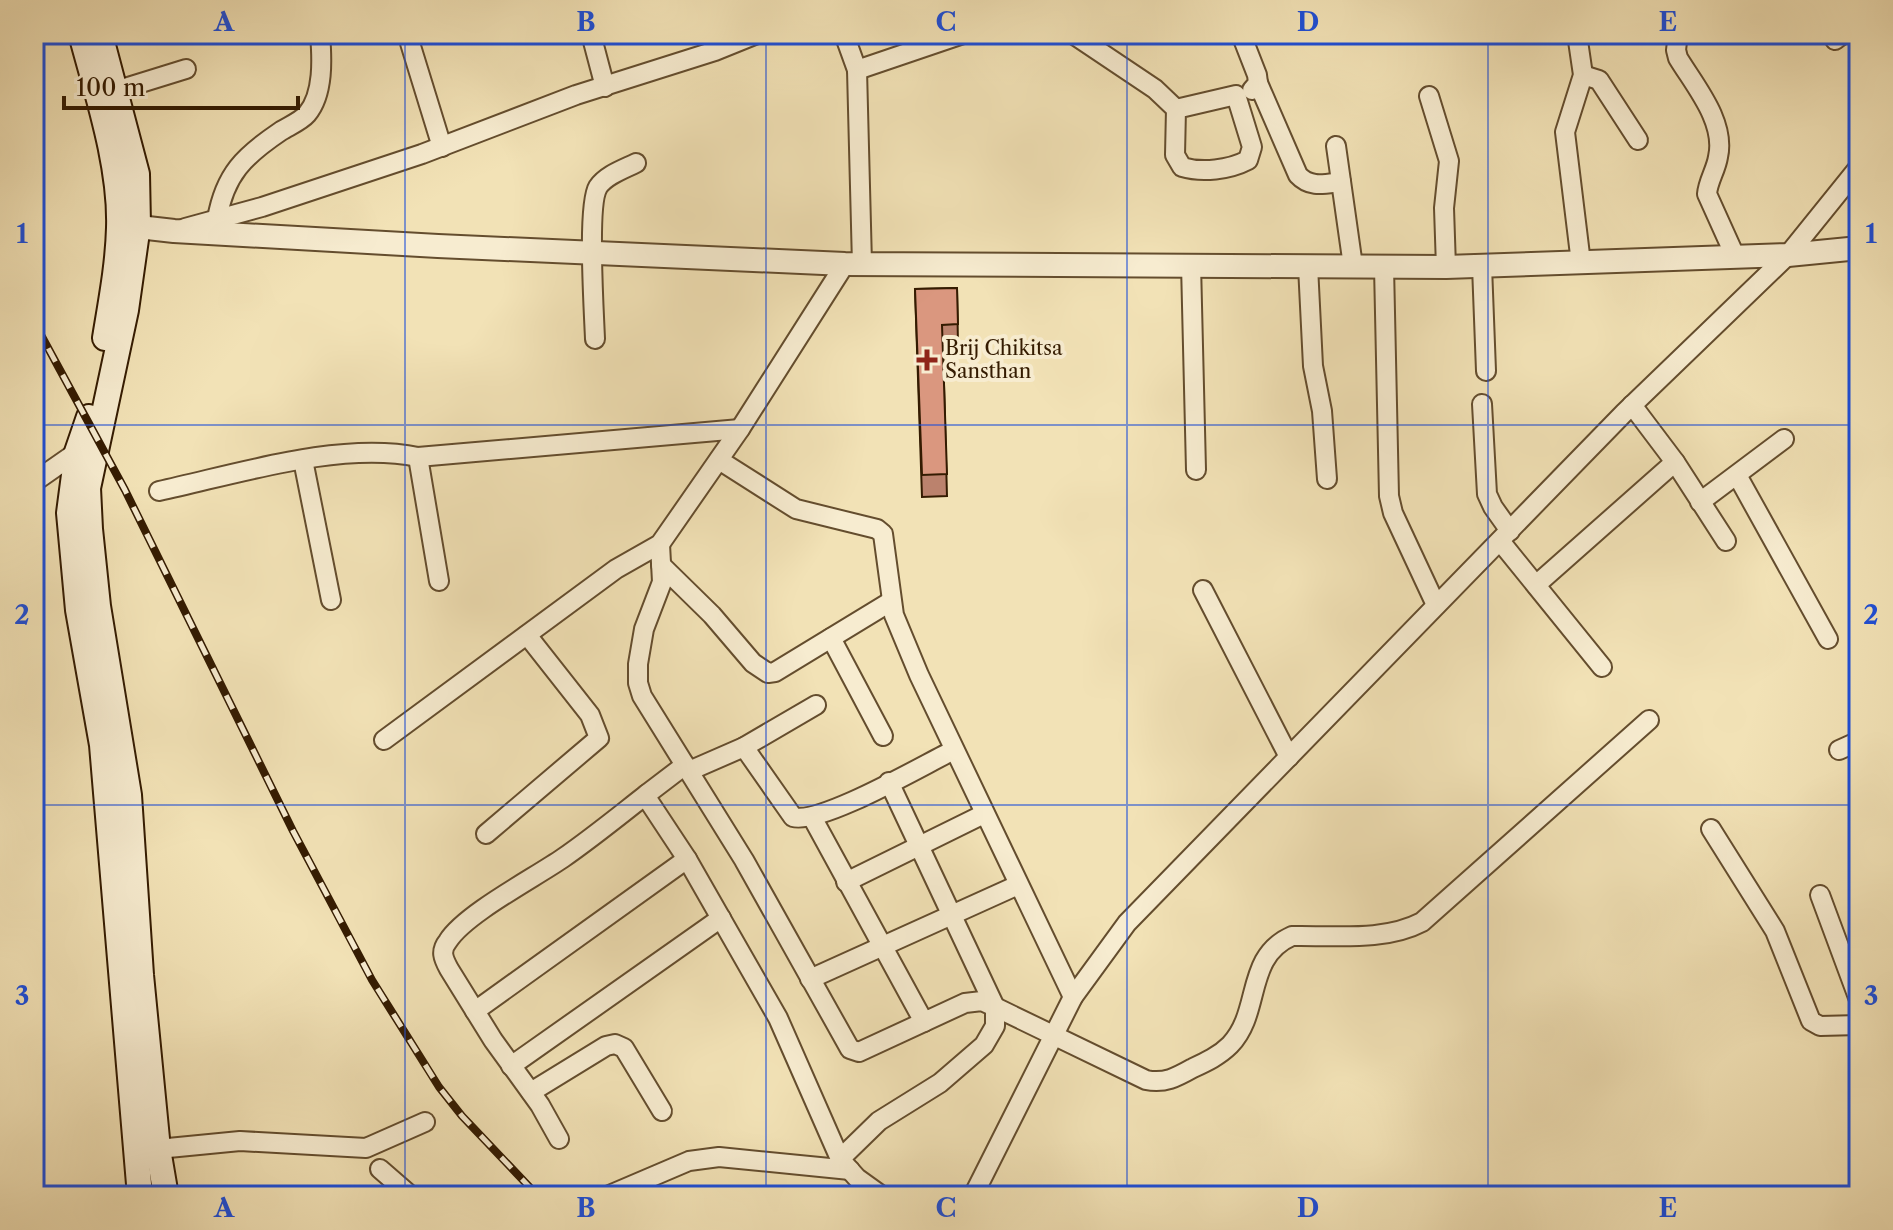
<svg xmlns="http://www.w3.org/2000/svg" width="1893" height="1230" font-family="'Libre Caslon Text',serif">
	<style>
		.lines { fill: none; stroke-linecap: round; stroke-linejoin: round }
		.minor-casing { stroke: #644d2e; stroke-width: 22 }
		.tertiary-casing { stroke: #644d2e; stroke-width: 26 }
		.secondary-casing { stroke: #341b01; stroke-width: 28 }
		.minor { stroke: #f7ecd0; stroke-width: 18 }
		.tertiary { stroke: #f7ecd0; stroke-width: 22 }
		.secondary { stroke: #f7ecd0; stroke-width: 24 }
		.rail-casing { stroke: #341b01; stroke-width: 8 }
		.rail { stroke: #f7ecd0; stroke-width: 5; stroke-dasharray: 15; stroke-linecap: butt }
		.wall { fill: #bb826d; stroke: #341b01; stroke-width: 2 }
		.building { fill: #da977f; stroke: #341b01; stroke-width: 2 }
		.grid { fill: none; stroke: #1d4ed8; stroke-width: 2; stroke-opacity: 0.55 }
		.poi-dot { fill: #8f2418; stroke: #f7ecd0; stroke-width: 3 }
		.labels { text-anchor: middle; stroke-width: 8; stroke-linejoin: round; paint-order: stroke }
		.poi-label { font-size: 20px; fill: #341b01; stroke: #f7ecd0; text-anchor: start }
		.neatline { fill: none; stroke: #1d4ed8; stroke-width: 3 }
		.grid-label { font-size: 26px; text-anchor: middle; font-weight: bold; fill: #1d4ed8 }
	</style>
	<rect width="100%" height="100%" fill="#f2e2b6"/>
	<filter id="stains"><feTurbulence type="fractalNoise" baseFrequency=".0025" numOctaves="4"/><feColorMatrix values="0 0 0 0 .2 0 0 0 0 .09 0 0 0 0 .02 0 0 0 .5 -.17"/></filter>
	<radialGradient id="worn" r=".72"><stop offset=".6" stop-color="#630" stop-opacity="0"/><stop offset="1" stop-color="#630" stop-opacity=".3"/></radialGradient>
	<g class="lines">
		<g class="minor-casing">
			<g id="minor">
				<polyline points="591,34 605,87"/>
				<polyline points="844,34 857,70 963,34"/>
				<path d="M 1073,34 L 1155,89 L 1176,109 L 1175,155 L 1182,167 C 1202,173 1229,170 1248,160 L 1252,147 L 1236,95 L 1176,109"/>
				<polyline points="1241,34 1257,75 1258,83 1252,90"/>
				<polyline points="1577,34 1583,75 1565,132 1581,263"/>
				<path d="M 1678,34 L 1676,50 L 1678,58 C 1695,86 1726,122 1718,157 C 1716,170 1708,181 1707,194 L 1735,256"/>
				<polyline points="1835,40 1843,34"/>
				<polyline points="410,43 442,147"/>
				<polyline points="857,70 862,264"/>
				<polyline points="1583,75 1599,80 1638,140"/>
				<path d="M 1258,83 L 1298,175 C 1310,188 1324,184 1341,182"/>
				<polyline points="115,91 186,69"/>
				<polyline points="1429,96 1449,161 1444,208 1446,267"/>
				<polyline points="1336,146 1353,266"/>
				<path d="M 217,219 C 225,174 244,156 281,131 C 289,126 301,121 307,114 C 324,94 322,58 320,34"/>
				<polyline points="185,228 262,207 422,154 576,95 715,51 757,34"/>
				<polyline points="1191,264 1196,470"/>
				<polyline points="1308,266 1313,366 1322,411 1327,479"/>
				<polyline points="1482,266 1486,371"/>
				<polyline points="1384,267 1389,496 1393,513 1436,605"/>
				<path d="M 595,339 C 594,312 587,205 598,187 C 606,175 624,169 636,163"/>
				<polyline points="1482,404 1487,494 1493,507 1510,531"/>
				<polyline points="1632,405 1675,462 1726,541"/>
				<polyline points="418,457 439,581"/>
				<polyline points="303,460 331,600"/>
				<polyline points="719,460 796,509 877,529 883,534 894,615 919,675 1073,997"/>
				<polyline points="1737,475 1828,639"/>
				<polyline points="34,482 77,452"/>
				<path d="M 159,491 C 238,474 339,441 418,457 L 740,429"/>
				<polyline points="1700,502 1784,439"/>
				<polyline points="1500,541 1602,667"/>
				<path d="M 660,544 L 662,582 L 644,629 L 638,664 L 638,683 L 642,696 L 744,860 L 850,1049 L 859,1052 L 965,1003 L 982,1001 L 995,1007 L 1146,1080 C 1165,1084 1177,1077 1193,1068 C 1206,1062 1219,1056 1230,1045 C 1262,1012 1244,957 1292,936 C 1334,935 1384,942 1422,922 L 1649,720"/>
				<polyline points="661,565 712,615 753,663 768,673 775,672 890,602"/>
				<polyline points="1536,585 1675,462"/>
				<polyline points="1203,590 1289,757"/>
				<polyline points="831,638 883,736"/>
				<polyline points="384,740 616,569 660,544 740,429 845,264"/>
				<path d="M 744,747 L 793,817 C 821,825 923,765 954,750"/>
				<polyline points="1839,750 1859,741"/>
				<polyline points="685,765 647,794 648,800 687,859 778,1018 840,1159 857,1178 882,1196"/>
				<polyline points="689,771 744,747 816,705"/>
				<polyline points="812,817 924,1022"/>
				<polyline points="1711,829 1775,931 1811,1021 1820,1026 1859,1025"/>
				<polyline points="486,834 599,738 590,715 527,635"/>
				<polyline points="846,882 984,814"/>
				<polyline points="1820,895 1859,1000"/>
				<polyline points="810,979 1018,885"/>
				<polyline points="475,1011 687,859"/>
				<polyline points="511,1066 721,918"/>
				<polyline points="531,1092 606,1046 615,1044 624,1048 662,1111"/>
				<path d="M 559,1139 L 540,1105 L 493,1040 L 449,969 C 443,958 440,951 448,941 C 465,914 534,878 563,858 C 592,838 620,815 647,794"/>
				<polyline points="158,1149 240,1141 366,1148 425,1122"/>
				<polyline points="840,1159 879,1121 940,1083 984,1045 995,1026 995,1007 889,782"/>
				<polyline points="380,1169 411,1196"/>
				<polyline points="607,1196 689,1161 719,1157 850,1170"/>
				<polyline points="973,1196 1073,997 1127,923 1624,413 1788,255 1859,167"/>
			</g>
		</g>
		<g class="tertiary-casing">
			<polyline id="tertiary" points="121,225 174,231 438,246 845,264 1446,267 1788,255 1859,248"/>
		</g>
		<g class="secondary-casing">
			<g id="secondary">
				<path d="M 81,34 C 97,94 121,165 119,228 C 118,265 111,301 105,338"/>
				<polyline points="100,34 137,174 138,225 126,310 88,488 90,529 98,606 129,795 141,975 158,1149 166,1196"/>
				<polyline points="89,417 77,452 69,513 78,610 102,745 140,1196"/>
			</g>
		</g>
		<use href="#minor" class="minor"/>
		<use href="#tertiary" class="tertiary"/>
		<use href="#secondary" class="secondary"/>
		<g class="rail-casing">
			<polyline id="rail" points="34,322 125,490 293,831 372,980 439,1087 462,1116 538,1196"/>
		</g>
		<use href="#rail" class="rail"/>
	</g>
	<polygon class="wall" points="957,288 958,345 943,346 947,496 922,497 915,289"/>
	<polygon class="building" points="957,288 958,324 942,325 947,474 922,475 915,289"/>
	<path class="grid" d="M 405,34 L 405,1196M 766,34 L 766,1196M 1127,34 L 1127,1196M 1488,34 L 1488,1196M 34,425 L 1859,425M 34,805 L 1859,805"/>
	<path class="poi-dot" d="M923 348h8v8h8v8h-8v8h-8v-8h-8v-8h8z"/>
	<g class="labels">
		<g class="poi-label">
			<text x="945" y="355">Brij Chikitsa<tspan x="945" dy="23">Sansthan</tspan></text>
		</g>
	</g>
	<rect width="1893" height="1230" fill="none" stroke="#f2e2b6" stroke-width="88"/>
	<path d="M64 96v12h234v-12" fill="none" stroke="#341b01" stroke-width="4"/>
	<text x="76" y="96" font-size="24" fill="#341b01" stroke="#f7ecd0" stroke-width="6" paint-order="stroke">100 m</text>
	<rect x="44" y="44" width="1805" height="1142" class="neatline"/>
	<g class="grid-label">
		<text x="224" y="31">A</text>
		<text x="586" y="31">B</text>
		<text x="946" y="31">C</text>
		<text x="1308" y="31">D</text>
		<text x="1668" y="31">E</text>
		<text x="22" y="243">1</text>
		<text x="1871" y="243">1</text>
		<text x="22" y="624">2</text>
		<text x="1871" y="624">2</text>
		<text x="22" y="1005">3</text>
		<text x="1871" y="1005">3</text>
		<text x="224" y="1217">A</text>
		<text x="586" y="1217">B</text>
		<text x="946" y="1217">C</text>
		<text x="1308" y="1217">D</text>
		<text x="1668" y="1217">E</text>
	</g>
	<rect width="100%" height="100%" filter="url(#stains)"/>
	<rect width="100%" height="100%" fill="url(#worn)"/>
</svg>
